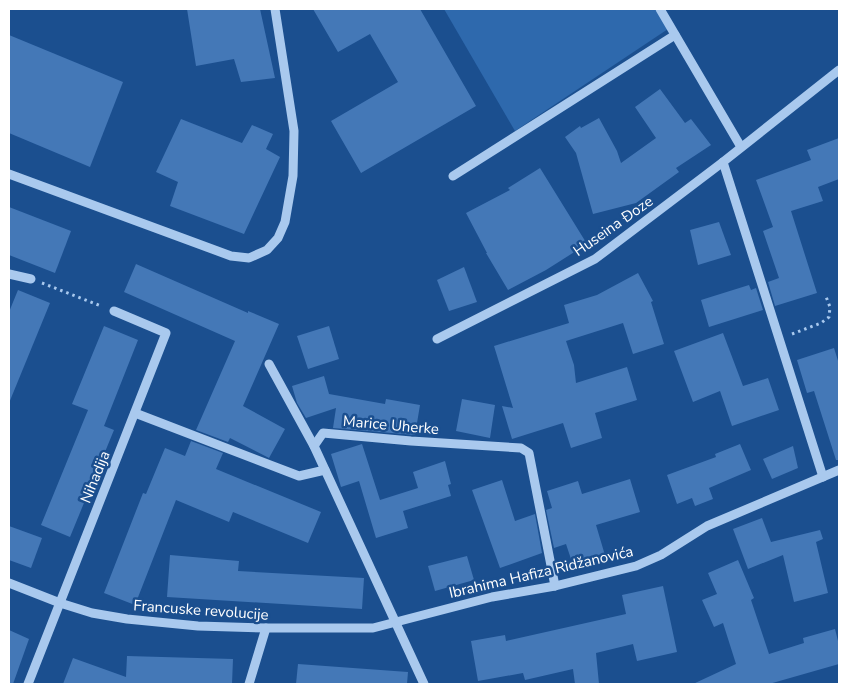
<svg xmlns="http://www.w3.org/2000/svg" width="848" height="693" font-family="'Nunito Sans',sans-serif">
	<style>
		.green { fill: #2e69ad }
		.building { fill: #4478b7 }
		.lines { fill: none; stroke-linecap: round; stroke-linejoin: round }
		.path { stroke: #a9c9ee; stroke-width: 3; stroke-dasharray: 2.5 4; stroke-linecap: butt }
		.minor { stroke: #a9c9ee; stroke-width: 9 }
		.labels { text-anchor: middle; stroke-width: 5; stroke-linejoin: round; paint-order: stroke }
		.street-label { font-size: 15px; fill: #fff; stroke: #1b4f8f }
	</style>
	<rect width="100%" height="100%" fill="#1b4f8f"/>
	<polygon class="green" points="444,9 662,9 674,25 515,131"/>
	<g class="building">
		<polygon points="187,9 260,9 275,78 241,82 234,59 196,66"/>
		<polygon points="313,9 420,9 476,106 361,173 331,121 398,82 370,34 338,52"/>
		<polygon points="9,35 123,82 90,167 9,133"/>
		<polygon points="660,89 685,123 691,119 711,145 676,168 679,172 636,203 593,214 576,153 565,137 580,126 581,128 599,118 617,151 621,163 656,138 635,107"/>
		<polygon points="181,119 242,143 252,125 273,134 266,149 280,157 244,234 170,206 178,182 156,172"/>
		<polygon points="839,138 839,179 818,187 823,201 791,211 817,293 775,306 768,282 779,278 763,231 773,227 756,180 811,160 807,150"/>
		<polygon points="540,168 587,244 546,270 508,290 486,253 487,253 466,213 510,190 508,188"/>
		<polygon points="9,207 71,231 55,273 9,255"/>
		<polygon points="719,222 731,255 698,265 690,230"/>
		<polygon points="136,264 248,313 248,311 279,324 243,406 285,429 269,458 230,438 228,442 196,430 235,341 124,292"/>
		<polygon points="464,267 477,302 449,311 437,280"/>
		<polygon points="638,273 653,301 651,302 664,344 633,354 623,323 566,341 574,365 576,383 627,367 637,400 595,413 602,438 571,448 563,423 512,439 502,406 513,408 494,346 569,323 564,305 597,295"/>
		<polygon points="749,285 751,290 756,288 763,310 709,327 701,300"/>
		<polygon points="18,290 50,303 9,403 9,312"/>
		<polygon points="104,326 138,340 104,426 114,430 70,537 41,525 88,410 72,404"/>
		<polygon points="329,326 339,359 308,369 297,336"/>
		<polygon points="723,333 743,386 768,378 779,410 732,426 720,391 693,402 674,351"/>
		<polygon points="834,348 839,364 839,460 836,460 814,391 807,393 797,360"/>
		<polygon points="324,376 329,394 385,404 386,399 420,405 415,435 333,428 336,408 306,418 297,403 292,386"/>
		<polygon points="462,399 495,405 490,438 456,431"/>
		<polygon points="191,441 223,453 216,469 321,512 308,543 233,512 229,522 176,500 135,605 104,593 143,493 146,494 165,448 185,456"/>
		<polygon points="362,444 380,500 418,488 413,472 445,461 451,484 448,485 451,496 403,511 408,528 376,538 359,481 341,487 331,454"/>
		<polygon points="740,444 751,470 709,488 713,499 695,506 692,498 677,504 667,475 716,457 715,454"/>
		<polygon points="793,446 798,468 772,479 763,459"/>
		<polygon points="630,479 640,512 596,525 607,562 575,571 566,544 554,548 546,510 552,508 547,491 578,481 582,494"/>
		<polygon points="502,480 515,521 535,514 542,553 500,568 472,490"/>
		<polygon points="762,518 771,542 820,530 823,539 816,542 828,593 794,602 783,555 748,569 733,529"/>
		<polygon points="9,526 42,538 31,568 9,560"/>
		<polygon points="170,555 239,561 238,571 364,578 362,609 167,597"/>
		<polygon points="467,556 474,580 435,591 428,566"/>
		<polygon points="738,560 754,598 751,600 769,654 804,643 803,638 835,629 839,645 839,664 769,684 693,684 736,664 723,623 714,627 702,600 717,594 708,573"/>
		<polygon points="663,586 677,652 637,661 633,644 596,653 599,684 575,684 573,669 525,680 523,673 478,681 471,641 505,635 506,641 626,614 622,595"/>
		<polygon points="9,630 29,639 13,684 9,684"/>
		<polygon points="127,656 233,659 232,684 63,684 73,658 126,677"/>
		<polygon points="298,664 408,672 407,684 296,684"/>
	</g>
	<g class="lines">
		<g class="path">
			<polyline points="42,283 101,306"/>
			<polyline points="792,334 821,323 829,317 830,307 825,294"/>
		</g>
		<g class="minor">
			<polyline points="660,9 741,147"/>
			<polyline points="723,162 823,477"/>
			<polyline points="9,174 231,256 249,258 267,250 278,238 285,222 293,176 294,131 275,9"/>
			<polyline points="453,176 675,35"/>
			<polyline points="9,274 31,279"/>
			<polyline points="437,339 595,259 723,162 839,70"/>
			<polyline points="269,364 314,446 424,684"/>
			<polyline points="135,413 299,476 325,470"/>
			<polyline points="314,446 323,433 411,441 521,448 529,453 555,586"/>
			<polyline points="9,583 60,603 92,613 127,619 198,626 266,628 373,628 492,597 555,586 636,566 661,555 707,526 839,470"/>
			<polyline points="28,684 166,333 114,311"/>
			<polyline points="249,684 266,628"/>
		</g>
	</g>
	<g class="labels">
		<g class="street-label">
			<text transform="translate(613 226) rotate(-35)" y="5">Huseina Đoze</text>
			<text transform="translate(391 425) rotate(5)" y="5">Marice Uherke</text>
			<text transform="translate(95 477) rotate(-68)" y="5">Nihadija</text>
			<text transform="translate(541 572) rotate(-13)" y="5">Ibrahima Hafiza Ridžanovića</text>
			<text transform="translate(201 610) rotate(4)" y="5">Francuske revolucije</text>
		</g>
	</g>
	<rect width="848" height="693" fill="none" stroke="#ffffff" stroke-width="20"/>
</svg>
